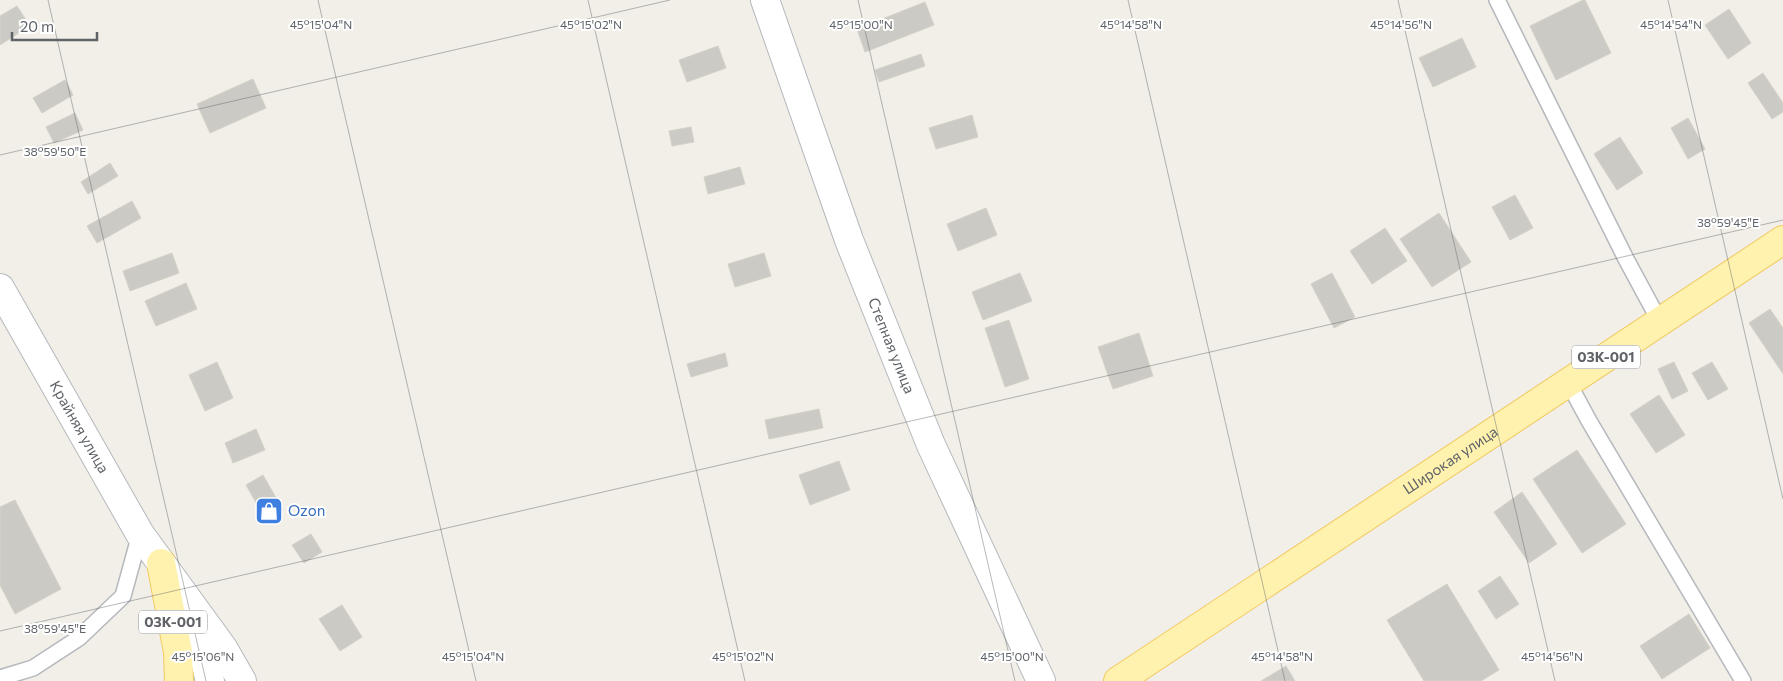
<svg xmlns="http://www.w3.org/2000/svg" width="1783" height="681" font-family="Commissioner,sans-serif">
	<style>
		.building { fill: #cccac5; stroke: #d6d1c6 }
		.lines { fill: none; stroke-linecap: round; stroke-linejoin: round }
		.service-casing { stroke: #b5b8bc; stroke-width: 18 }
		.minor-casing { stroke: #b5b8bc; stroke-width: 30 }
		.tertiary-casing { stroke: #b5b8bc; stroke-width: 30 }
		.primary-casing { stroke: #f2c960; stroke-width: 30 }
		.service { stroke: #fff; stroke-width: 15 }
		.minor { stroke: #fff; stroke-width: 28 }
		.tertiary { stroke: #fff; stroke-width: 28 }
		.primary { stroke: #fff2af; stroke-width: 28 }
		.ticks { fill: none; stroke: #5f6368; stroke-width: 1; stroke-opacity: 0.45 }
		.labels { text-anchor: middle; stroke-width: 4; stroke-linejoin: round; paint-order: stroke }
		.shield { fill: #fff; stroke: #8f9295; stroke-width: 1 }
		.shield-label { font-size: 14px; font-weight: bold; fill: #5f6368 }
		.street-label { font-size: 15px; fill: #5f6368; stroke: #fff }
		.shop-label { font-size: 15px; fill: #366cbe; stroke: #fff; text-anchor: start }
		.ticks-label { font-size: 12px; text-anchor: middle; fill: #5f6368; stroke: #fff; stroke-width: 4; stroke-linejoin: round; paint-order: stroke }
	</style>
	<rect width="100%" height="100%" fill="#f1efe8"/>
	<g class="building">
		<polygon points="1583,0 1585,0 1611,53 1556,80 1530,26"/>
		<polygon points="925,2 934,25 865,52 857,29"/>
		<polygon points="17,6 30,26 0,45 0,16"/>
		<polygon points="1729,9 1751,43 1728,59 1705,25"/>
		<polygon points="1462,38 1476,67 1433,87 1419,58"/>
		<polygon points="718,46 726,68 687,82 679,60"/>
		<polygon points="921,54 925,66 879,82 875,70"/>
		<polygon points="1763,73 1783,103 1783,112 1772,119 1748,83"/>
		<polygon points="253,79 266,108 210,133 197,104"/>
		<polygon points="65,80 73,95 42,113 33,98"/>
		<polygon points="75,113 83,130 54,143 46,127"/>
		<polygon points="972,115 978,137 936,149 929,128"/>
		<polygon points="1688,118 1705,149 1688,159 1671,128"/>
		<polygon points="691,127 694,142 672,146 669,131"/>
		<polygon points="1620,137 1643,173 1617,190 1594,154"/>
		<polygon points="110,163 118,176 88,194 81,182"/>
		<polygon points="740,167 745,184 708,194 704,177"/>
		<polygon points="1515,195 1533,228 1510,240 1492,207"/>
		<polygon points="132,201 141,218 97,243 87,226"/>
		<polygon points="986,208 997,235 958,251 947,224"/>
		<polygon points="1439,213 1471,262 1432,287 1400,239"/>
		<polygon points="1385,228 1407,261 1372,284 1350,251"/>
		<polygon points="172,253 179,273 130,291 123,271"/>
		<polygon points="764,253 771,276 735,287 728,264"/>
		<polygon points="1020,273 1032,301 983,320 972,292"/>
		<polygon points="1332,273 1355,317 1334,328 1311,284"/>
		<polygon points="186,283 197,309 156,326 145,301"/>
		<polygon points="1770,309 1783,328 1783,374 1749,323"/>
		<polygon points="1009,320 1029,379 1005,387 985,328"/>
		<polygon points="1139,333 1153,376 1113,389 1098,347"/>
		<polygon points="725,353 728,366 691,377 687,364"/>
		<polygon points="217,362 233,398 205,411 189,375"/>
		<polygon points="1674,362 1688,391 1672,399 1658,369"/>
		<polygon points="1712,362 1728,389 1708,400 1692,373"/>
		<polygon points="1659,395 1685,435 1656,453 1630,414"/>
		<polygon points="819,409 823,428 769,439 765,420"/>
		<polygon points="256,429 265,450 233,463 225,443"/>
		<polygon points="1577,450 1626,524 1582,553 1533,479"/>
		<polygon points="839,461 850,490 810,505 799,475"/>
		<polygon points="263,475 283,510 266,520 246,485"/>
		<polygon points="1522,492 1557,544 1529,563 1494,512"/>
		<polygon points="15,500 61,589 15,614 0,585 0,507"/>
		<polygon points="311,534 322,552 304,563 292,545"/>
		<polygon points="1500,576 1519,604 1496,619 1478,591"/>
		<polygon points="1447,584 1499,670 1481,681 1424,681 1387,620"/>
		<polygon points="342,605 362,637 340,651 319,619"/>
		<polygon points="1689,614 1710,648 1662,679 1640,646"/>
		<polygon points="1286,666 1295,681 1261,681"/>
	</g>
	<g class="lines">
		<g class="service-casing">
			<g id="service">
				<polyline points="1497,0 1626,259 1660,322"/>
				<polyline points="1568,382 1589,421 1743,681"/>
				<polyline points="0,678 33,668 79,638 123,596 140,534"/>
			</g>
		</g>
		<g class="minor-casing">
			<g id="minor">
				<path id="s1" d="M 765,0 L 849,240 L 931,445 L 1041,681"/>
			</g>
		</g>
		<g class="tertiary-casing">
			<g id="tertiary">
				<path id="s2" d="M 0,288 L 140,534 L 223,648 L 242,681"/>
				<polyline points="187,619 202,649 210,681"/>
			</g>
		</g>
		<g class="primary-casing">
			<g id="primary">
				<polyline points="161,563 178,652 179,681"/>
				<path id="s3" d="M 1118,681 L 1783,240"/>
			</g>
		</g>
		<use href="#service" class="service"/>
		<use href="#minor" class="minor"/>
		<use href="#tertiary" class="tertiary"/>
		<use href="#primary" class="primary"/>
	</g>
	<path class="ticks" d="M 48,0 L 206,681M 318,0 L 476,681M 588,0 L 745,681M 858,0 L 1015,681M 1128,0 L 1285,681M 1398,0 L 1555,681M 1668,0 L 1783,499M 0,155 L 670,0M 0,631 L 1783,220"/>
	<defs>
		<g id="shop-square" transform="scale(1.4375)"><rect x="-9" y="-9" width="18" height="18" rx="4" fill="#3f7fe0" stroke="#fff"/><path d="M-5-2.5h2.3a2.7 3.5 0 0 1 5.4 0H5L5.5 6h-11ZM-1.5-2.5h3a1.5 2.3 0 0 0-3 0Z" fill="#fff"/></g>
	</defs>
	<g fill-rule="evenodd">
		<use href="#shop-square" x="269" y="511"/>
	</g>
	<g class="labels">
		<g class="shield">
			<rect x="1572" y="345.5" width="68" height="23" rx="4"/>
			<rect x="139" y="610.5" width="68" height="23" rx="4"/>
		</g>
		<g class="shield-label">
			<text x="1606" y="362">03К-001</text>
			<text x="173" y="627">03К-001</text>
		</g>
		<g class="street-label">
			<text dy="5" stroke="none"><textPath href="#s1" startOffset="368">Степная улица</textPath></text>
			<text dy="5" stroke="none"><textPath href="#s2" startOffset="160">Крайняя улица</textPath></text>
			<text dy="5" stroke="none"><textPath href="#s3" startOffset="399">Широкая улица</textPath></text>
		</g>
		<g class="shop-label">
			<text x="288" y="516">Ozon</text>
		</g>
	</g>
	<g class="ticks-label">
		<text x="321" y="29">45°15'04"N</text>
		<text x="591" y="29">45°15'02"N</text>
		<text x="861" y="29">45°15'00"N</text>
		<text x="1131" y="29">45°14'58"N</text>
		<text x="1401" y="29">45°14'56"N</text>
		<text x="1671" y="29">45°14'54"N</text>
		<text x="55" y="156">38°59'50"E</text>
		<text x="1728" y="227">38°59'45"E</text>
		<text x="55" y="633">38°59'45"E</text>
		<text x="203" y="661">45°15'06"N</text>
		<text x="473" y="661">45°15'04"N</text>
		<text x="743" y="661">45°15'02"N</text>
		<text x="1012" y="661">45°15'00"N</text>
		<text x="1282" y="661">45°14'58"N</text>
		<text x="1552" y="661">45°14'56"N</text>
	</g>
	<path d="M12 32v8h85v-8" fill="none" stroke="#5f6368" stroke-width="2.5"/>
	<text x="20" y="32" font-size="15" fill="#5f6368" stroke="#ffffff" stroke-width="4" paint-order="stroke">20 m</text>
</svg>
